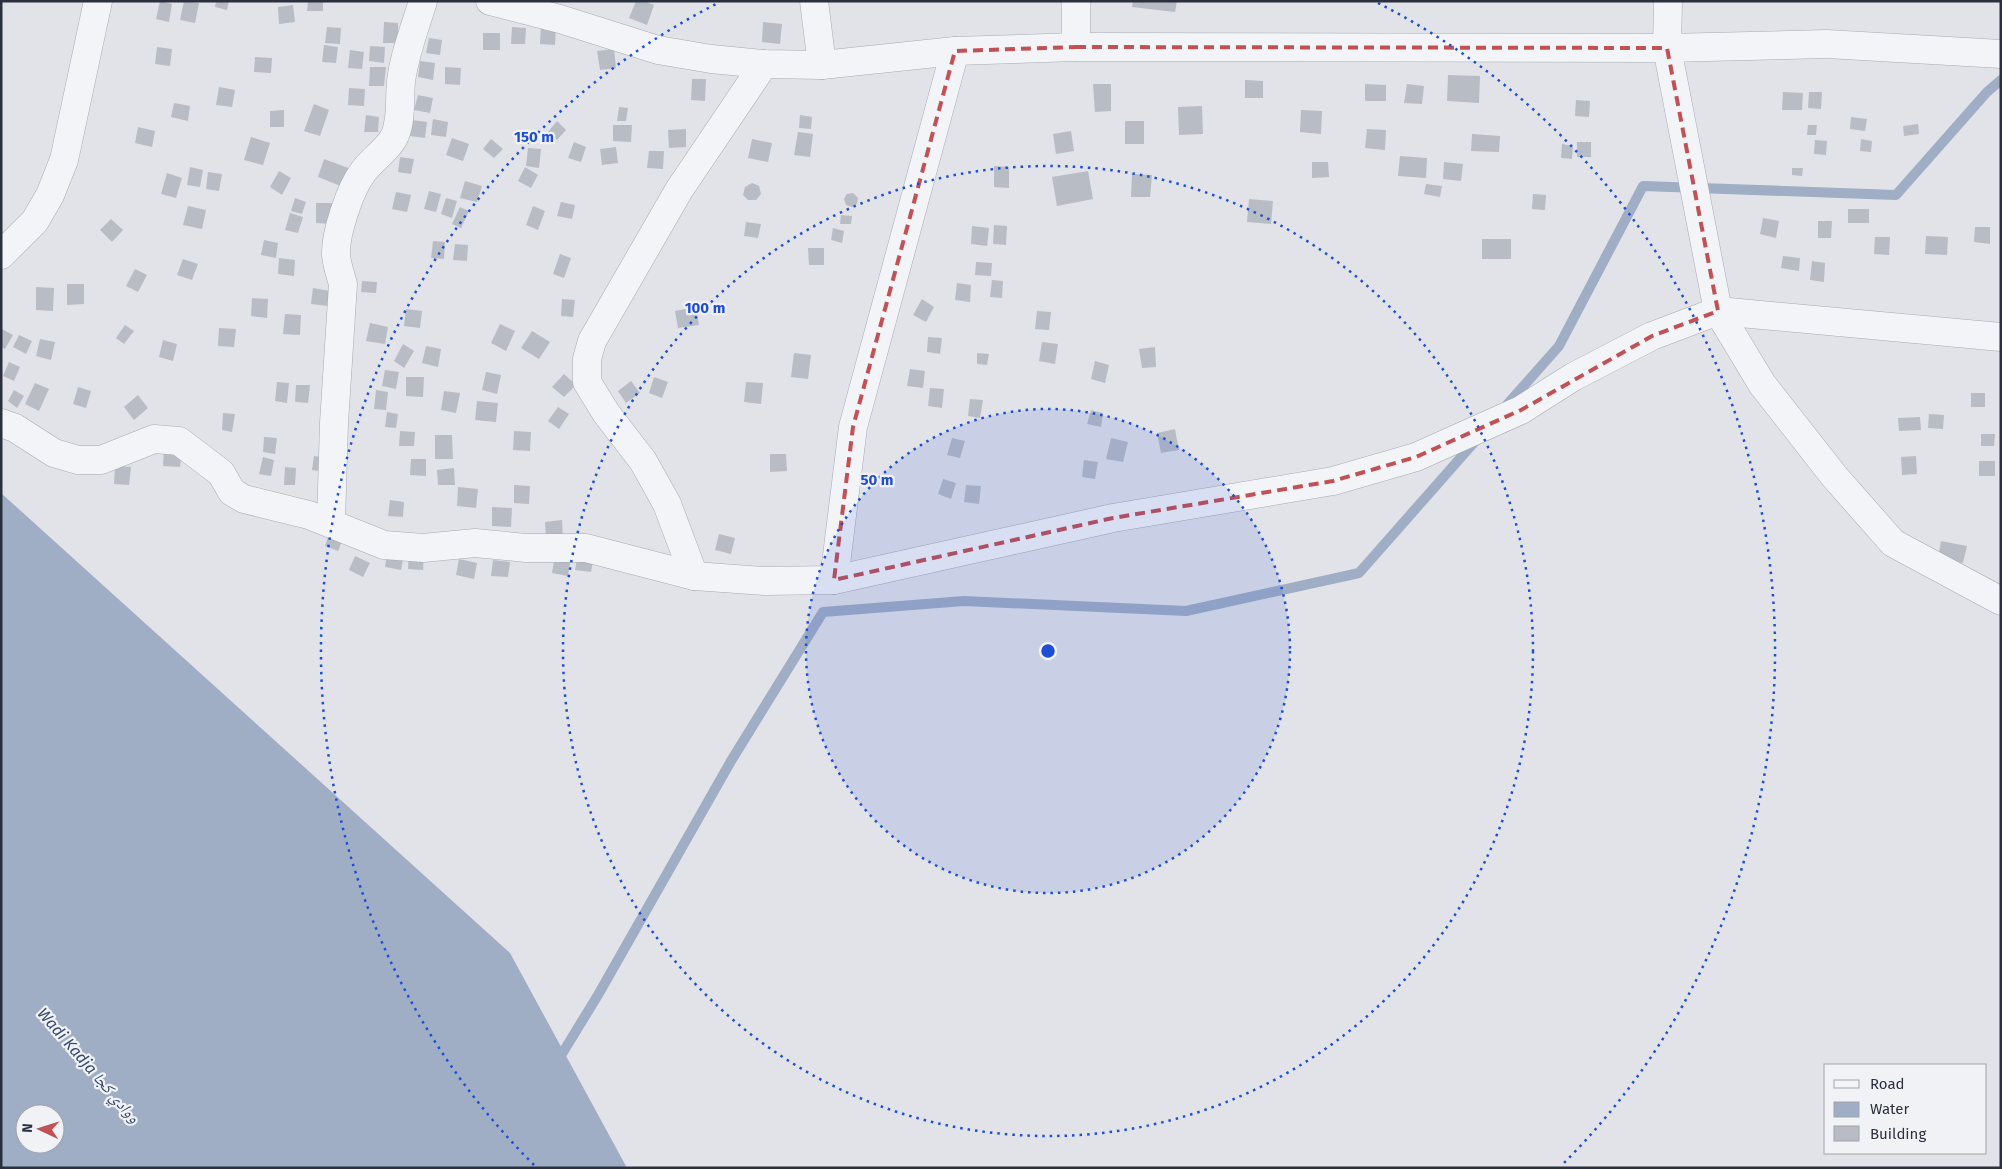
<svg xmlns="http://www.w3.org/2000/svg" width="2002" height="1169" font-family="'Fira Sans','Noto Naskh Arabic',sans-serif">
	<style>
		.water { fill: #9fadc5; fill-rule: evenodd }
		.lines { fill: none; stroke-linecap: round; stroke-linejoin: round }
		.stream { stroke: #9fadc5; stroke-width: 10 }
		.building { fill: #b8bcc5 }
		.street-casing { stroke: #a7aab2; stroke-width: 29 }
		.street { stroke: #f3f4f7; stroke-width: 28 }
		.marked { fill: none; stroke: #c25156; stroke-width: 4; stroke-dasharray: 10 6; stroke-linejoin: round }
		.ring { fill: none; stroke: #1d4ed8; stroke-width: 2.5; stroke-dasharray: 2.5 5 }
		.labels { text-anchor: middle; stroke-width: 4.5; stroke-linejoin: round; paint-order: stroke }
		.water-label { font-size: 16px; font-style: italic; fill: #384b6f; stroke: #f0f2f6 }
		.centre { fill: #1d4ed8; stroke: #f0f2f6; stroke-width: 2.5 }
		.ring-label { font-size: 15px; text-anchor: middle; font-weight: bold; fill: #1d4ed8; stroke: #f0f2f6; stroke-width: 4.5; stroke-linejoin: round; paint-order: stroke }
	</style>
	<rect width="100%" height="100%" fill="#e1e3e8"/>
	<path class="water" d="M 1,493 L 510,953 L 627,1168 L 1,1168 ZM 25,1114 L 55,1114 L 55,1144 L 25,1144 Z"/>
	<g class="lines">
		<g class="stream">
			<polyline points="1504,408 1559,346 1643,186 1896,195 1987,92 2001,80"/>
			<polyline points="557,1062 598,995 731,761 823,612 964,601 1186,611 1359,573 1478,438"/>
		</g>
	</g>
	<g class="building">
		<polygon points="160,1 172,4 169,22 156,19"/>
		<polygon points="184,1 199,3 195,23 180,20"/>
		<polygon points="216,1 229,1 227,10 215,7"/>
		<polygon points="308,1 323,1 323,11 307,11"/>
		<polygon points="636,1 644,1 654,5 647,25 629,18"/>
		<polygon points="1133,1 1177,1 1175,12 1132,7"/>
		<polygon points="293,5 295,22 279,24 278,7"/>
		<polygon points="384,22 398,23 398,43 383,43"/>
		<polygon points="763,22 782,24 780,44 762,42"/>
		<polygon points="541,24 556,24 555,45 540,44"/>
		<polygon points="327,27 341,28 340,44 325,43"/>
		<polygon points="512,27 526,28 525,44 511,44"/>
		<rect x="483" y="33" width="17" height="17"/>
		<polygon points="429,38 442,40 440,55 426,53"/>
		<polygon points="324,45 338,47 336,63 322,62"/>
		<polygon points="370,46 385,47 384,63 369,61"/>
		<polygon points="157,47 172,49 170,66 155,64"/>
		<polygon points="614,49 616,68 600,70 597,51"/>
		<polygon points="350,50 364,52 362,69 348,68"/>
		<polygon points="255,57 272,58 271,73 254,72"/>
		<polygon points="420,61 435,63 433,80 418,77"/>
		<polygon points="370,67 386,67 384,86 369,86"/>
		<polygon points="445,67 461,68 460,85 445,84"/>
		<polygon points="1448,75 1480,76 1479,103 1447,101"/>
		<polygon points="692,79 706,79 705,101 691,100"/>
		<polygon points="1245,80 1263,81 1263,98 1245,98"/>
		<polygon points="1093,84 1111,84 1111,111 1095,112"/>
		<polygon points="1365,84 1386,85 1386,101 1365,101"/>
		<polygon points="1407,84 1424,86 1422,104 1404,103"/>
		<polygon points="219,87 235,90 232,107 216,105"/>
		<polygon points="349,88 365,89 364,106 348,105"/>
		<polygon points="1783,92 1803,93 1802,110 1782,110"/>
		<polygon points="1809,92 1822,92 1821,109 1808,108"/>
		<polygon points="418,95 433,98 430,113 414,110"/>
		<polygon points="1576,100 1590,101 1589,117 1575,116"/>
		<polygon points="174,103 190,106 188,121 171,117"/>
		<polygon points="314,104 329,110 320,136 304,131"/>
		<polygon points="1202,106 1203,134 1179,135 1178,107"/>
		<polygon points="619,107 628,108 626,121 617,121"/>
		<polygon points="284,110 284,127 270,127 270,111"/>
		<polygon points="1301,110 1322,111 1321,134 1300,132"/>
		<polygon points="366,115 379,117 378,132 364,132"/>
		<polygon points="800,115 812,117 811,129 799,128"/>
		<polygon points="1851,117 1867,119 1865,131 1850,129"/>
		<polygon points="433,119 448,122 446,137 431,135"/>
		<polygon points="412,120 427,122 425,138 410,136"/>
		<polygon points="557,121 566,130 557,140 548,132"/>
		<rect x="1125" y="121" width="19" height="23"/>
		<polygon points="1918,124 1919,134 1904,136 1903,126"/>
		<polygon points="613,125 632,125 631,142 613,141"/>
		<polygon points="1808,125 1817,125 1816,135 1807,135"/>
		<polygon points="138,127 155,131 152,147 135,143"/>
		<polygon points="686,129 686,147 669,148 668,130"/>
		<polygon points="1367,129 1386,130 1385,150 1365,148"/>
		<polygon points="1071,131 1074,151 1056,154 1053,134"/>
		<polygon points="798,132 813,134 810,157 794,155"/>
		<polygon points="1472,134 1500,136 1499,152 1471,151"/>
		<polygon points="251,137 270,143 263,165 244,160"/>
		<polygon points="452,138 469,144 463,161 446,155"/>
		<polygon points="491,139 503,149 494,158 483,149"/>
		<polygon points="752,139 772,143 768,162 748,158"/>
		<polygon points="1861,139 1872,141 1871,152 1860,151"/>
		<polygon points="1815,140 1827,141 1826,155 1814,154"/>
		<polygon points="574,142 586,147 581,162 568,158"/>
		<rect x="1577" y="142" width="14" height="15"/>
		<polygon points="1562,144 1573,146 1572,159 1561,158"/>
		<polygon points="616,147 618,163 602,165 600,149"/>
		<polygon points="528,148 541,149 539,168 526,166"/>
		<polygon points="649,151 664,151 663,169 647,168"/>
		<polygon points="1400,156 1427,158 1426,178 1398,176"/>
		<polygon points="400,157 414,159 411,174 398,172"/>
		<polygon points="324,159 351,169 343,187 318,177"/>
		<polygon points="1312,162 1328,162 1329,177 1312,178"/>
		<polygon points="1444,162 1463,164 1461,181 1443,179"/>
		<polygon points="994,166 1009,167 1009,188 994,187"/>
		<polygon points="190,167 203,170 200,187 187,185"/>
		<polygon points="525,167 538,175 531,188 518,181"/>
		<polygon points="1792,168 1803,168 1802,176 1792,175"/>
		<polygon points="279,171 291,178 282,195 270,187"/>
		<polygon points="1088,171 1093,199 1057,206 1052,177"/>
		<polygon points="208,172 222,174 219,191 206,189"/>
		<polygon points="167,173 182,178 176,198 161,194"/>
		<polygon points="1132,174 1152,175 1150,197 1131,197"/>
		<polygon points="465,181 482,186 477,202 460,198"/>
		<polygon points="752,183 759,186 761,194 756,200 748,200 743,195 745,187"/>
		<polygon points="1426,184 1442,186 1440,197 1424,194"/>
		<polygon points="429,191 441,194 436,212 424,209"/>
		<polygon points="396,192 411,195 407,212 392,209"/>
		<polygon points="853,193 858,198 857,204 852,207 846,205 844,199 847,194"/>
		<polygon points="1533,194 1546,195 1545,210 1532,209"/>
		<polygon points="295,198 306,202 302,214 291,211"/>
		<polygon points="446,198 457,201 452,218 441,214"/>
		<polygon points="1249,199 1273,201 1271,224 1247,222"/>
		<polygon points="561,202 575,205 572,219 557,216"/>
		<polygon points="316,203 333,203 332,224 316,223"/>
		<polygon points="188,206 206,210 202,229 183,225"/>
		<polygon points="533,206 545,211 538,230 526,225"/>
		<polygon points="460,207 469,211 461,228 452,224"/>
		<rect x="1848" y="209" width="21" height="14"/>
		<polygon points="290,213 303,217 298,233 285,230"/>
		<polygon points="841,215 852,216 851,224 840,224"/>
		<polygon points="1763,218 1779,221 1776,238 1760,234"/>
		<polygon points="111,219 123,230 112,242 100,230"/>
		<polygon points="1818,221 1832,221 1831,238 1818,238"/>
		<polygon points="746,222 761,224 758,238 744,236"/>
		<polygon points="994,225 1007,226 1006,245 993,244"/>
		<polygon points="972,226 989,228 987,246 971,244"/>
		<polygon points="1975,227 1990,227 1990,244 1974,242"/>
		<polygon points="833,228 844,231 842,243 831,240"/>
		<polygon points="1926,236 1948,237 1947,255 1925,254"/>
		<polygon points="1875,237 1890,237 1889,255 1874,254"/>
		<rect x="1482" y="239" width="29" height="20"/>
		<polygon points="264,240 278,243 276,258 261,255"/>
		<polygon points="433,241 445,242 444,259 431,258"/>
		<polygon points="455,244 468,245 467,261 453,260"/>
		<polygon points="808,248 824,248 824,265 809,265"/>
		<polygon points="560,254 571,258 564,278 553,274"/>
		<polygon points="1783,256 1800,258 1799,271 1781,268"/>
		<polygon points="279,258 295,260 294,276 278,274"/>
		<polygon points="183,259 198,264 192,280 177,275"/>
		<polygon points="1812,261 1825,263 1824,282 1810,280"/>
		<polygon points="976,262 992,263 991,276 975,275"/>
		<polygon points="135,269 147,275 138,292 126,286"/>
		<polygon points="992,280 1003,281 1002,298 990,297"/>
		<polygon points="362,281 377,282 376,293 361,292"/>
		<polygon points="957,283 971,285 970,302 955,300"/>
		<polygon points="67,284 84,284 84,304 67,305"/>
		<polygon points="36,287 54,288 53,311 36,310"/>
		<polygon points="313,288 330,291 328,306 311,304"/>
		<polygon points="252,298 268,299 267,318 251,316"/>
		<polygon points="562,299 575,300 573,317 561,316"/>
		<polygon points="922,299 934,307 926,322 913,315"/>
		<polygon points="696,307 699,325 678,328 675,311"/>
		<polygon points="406,309 422,311 420,328 404,326"/>
		<polygon points="1037,311 1051,312 1049,330 1035,329"/>
		<polygon points="285,314 301,315 300,335 283,334"/>
		<polygon points="370,323 388,327 385,344 366,341"/>
		<polygon points="500,324 515,331 506,351 491,343"/>
		<polygon points="125,325 134,331 124,344 116,338"/>
		<polygon points="219,328 236,329 234,347 218,346"/>
		<polygon points="2,329 13,335 5,349 1,347"/>
		<polygon points="532,331 550,342 539,359 521,348"/>
		<polygon points="19,335 32,341 26,354 13,347"/>
		<polygon points="928,337 942,338 940,354 927,352"/>
		<polygon points="40,339 55,342 51,360 36,356"/>
		<polygon points="163,340 177,344 173,361 159,357"/>
		<polygon points="1042,342 1058,344 1055,364 1039,361"/>
		<polygon points="403,344 414,351 404,368 394,361"/>
		<polygon points="426,346 441,349 438,367 422,363"/>
		<polygon points="1155,347 1156,367 1142,368 1139,349"/>
		<polygon points="794,353 811,355 808,379 791,377"/>
		<polygon points="977,353 989,354 987,365 977,364"/>
		<polygon points="1095,361 1109,365 1105,383 1091,379"/>
		<polygon points="9,362 20,367 14,381 3,376"/>
		<polygon points="910,369 925,371 923,388 907,386"/>
		<polygon points="385,370 399,372 396,389 382,386"/>
		<polygon points="486,372 501,375 497,394 482,390"/>
		<polygon points="564,374 576,385 564,397 552,387"/>
		<polygon points="406,377 424,377 423,397 406,396"/>
		<polygon points="654,377 668,382 662,398 649,393"/>
		<polygon points="631,381 640,393 626,403 618,391"/>
		<polygon points="277,382 289,383 287,403 275,401"/>
		<polygon points="746,382 763,383 761,404 744,402"/>
		<polygon points="35,383 49,389 39,411 25,404"/>
		<polygon points="296,385 310,385 308,403 295,402"/>
		<polygon points="78,387 91,391 86,408 73,404"/>
		<polygon points="930,388 944,389 942,408 928,406"/>
		<polygon points="14,390 24,396 17,408 8,401"/>
		<polygon points="376,390 388,392 386,410 374,409"/>
		<polygon points="444,391 460,393 456,413 441,410"/>
		<rect x="1971" y="393" width="14" height="14"/>
		<polygon points="138,395 148,408 134,420 124,407"/>
		<polygon points="970,399 983,400 980,418 968,416"/>
		<polygon points="477,401 498,403 496,422 475,420"/>
		<polygon points="558,407 569,414 559,429 548,421"/>
		<polygon points="1091,410 1103,413 1101,427 1087,424"/>
		<polygon points="387,412 398,414 396,428 385,427"/>
		<polygon points="223,413 235,414 232,432 222,430"/>
		<polygon points="1929,414 1944,415 1943,429 1928,428"/>
		<polygon points="1920,417 1921,430 1899,431 1898,418"/>
		<polygon points="1175,429 1179,450 1161,453 1157,433"/>
		<polygon points="400,431 415,432 414,446 399,446"/>
		<polygon points="514,431 531,432 530,451 513,450"/>
		<polygon points="1981,434 1995,434 1994,446 1981,446"/>
		<polygon points="435,435 452,435 453,459 435,459"/>
		<polygon points="264,437 277,438 275,454 263,452"/>
		<polygon points="952,438 965,441 960,458 947,455"/>
		<polygon points="1111,438 1128,442 1123,462 1106,459"/>
		<polygon points="164,447 182,449 180,467 163,466"/>
		<polygon points="770,454 786,454 787,471 770,472"/>
		<polygon points="314,456 328,458 326,472 312,470"/>
		<polygon points="1916,456 1917,474 1902,475 1901,457"/>
		<polygon points="263,457 274,460 271,476 259,474"/>
		<polygon points="411,459 426,459 426,476 410,475"/>
		<polygon points="1084,460 1098,462 1095,479 1082,477"/>
		<rect x="1979" y="461" width="16" height="15"/>
		<polygon points="115,466 131,467 129,485 114,484"/>
		<polygon points="285,467 296,468 295,485 284,485"/>
		<polygon points="454,468 455,485 438,485 437,470"/>
		<polygon points="943,479 956,483 951,499 938,494"/>
		<polygon points="514,485 530,486 529,504 514,503"/>
		<polygon points="966,485 981,486 979,504 964,502"/>
		<polygon points="458,487 478,489 476,508 457,506"/>
		<polygon points="390,500 404,502 403,517 388,516"/>
		<polygon points="492,507 512,508 511,527 492,526"/>
		<polygon points="562,520 563,539 546,540 545,522"/>
		<polygon points="330,531 344,536 338,551 325,546"/>
		<polygon points="719,534 735,538 731,554 715,550"/>
		<polygon points="1941,541 1967,546 1963,563 1938,558"/>
		<polygon points="409,551 424,552 423,570 408,569"/>
		<polygon points="387,552 404,555 401,570 385,567"/>
		<polygon points="578,553 594,556 591,572 575,570"/>
		<polygon points="555,554 571,556 568,576 552,573"/>
		<polygon points="355,556 370,563 363,577 349,570"/>
		<polygon points="459,559 477,563 474,579 456,575"/>
		<polygon points="493,560 510,562 508,577 491,576"/>
	</g>
	<g class="lines">
		<g class="street-casing">
			<g id="street">
				<polyline points="490,1 560,19 658,50 711,59 764,64 822,65 955,51 1076,47 1667,48 1827,44 2001,54"/>
				<polyline points="814,1 822,65"/>
				<polyline points="1076,1 1076,47"/>
				<polyline points="1668,1 1667,48 1718,311 1762,384 1834,476 1893,543 2001,601"/>
				<polyline points="1,255 35,221 50,195 64,160 98,1"/>
				<polyline points="1,423 15,428 54,453 78,460 101,460 154,439 179,441 221,473 232,492 244,499 309,515 384,545 423,548 475,543 526,548 586,548 694,576 765,581 834,580 1113,518 1333,481 1416,457 1521,410 1573,377 1652,336 1718,311 2001,337"/>
				<path d="M 331,522 L 334,423 L 343,284 C 340,274 337,265 336,255 C 335,234 350,189 363,172 C 371,160 390,148 395,135 C 402,119 399,99 401,82 C 404,55 415,28 423,1"/>
				<polyline points="694,576 667,504 643,461 606,413 587,382 587,359 592,341 679,190 764,64"/>
				<polyline points="834,580 853,427 955,51"/>
			</g>
		</g>
		<use href="#street" class="street"/>
	</g>
	<path class="marked" d="M 1076,47 L 1667,48 L 1718,311 L 1652,336 L 1521,410 L 1416,457 L 1333,481 L 1113,518 L 834,580 L 853,427 L 955,51 Z"/>
	<circle cx="1048" cy="651" r="242" fill="#1d4ed8" fill-opacity=".12"/>
	<g class="ring">
		<circle cx="1048" cy="651" r="242"/>
		<circle cx="1048" cy="651" r="485"/>
		<path d="M534 1165A727 727 0 0 1 718 3M1378 3A727 727 0 0 1 1562 1165"/>
	</g>
	<g class="labels">
		<g class="water-label">
			<text transform="translate(89 1065) rotate(49)" y="6">Wadi Kadja ووادي كجا</text>
		</g>
	</g>
	<circle cx="1048" cy="651" r="8" class="centre"/>
	<g class="ring-label">
		<text x="534" y="142">150 m</text>
		<text x="705" y="313">100 m</text>
		<text x="877" y="485">50 m</text>
	</g>
	<rect width="2002" height="1169" fill="none" stroke="#2b303e" stroke-width="5"/>
	<rect x="1824" y="1064" width="162" height="90" fill="#f0f2f6" stroke="#a1a4ac"/>
	<rect x="1834" y="1080" width="25" height="8" fill="#f3f4f7" stroke="#a1a4ac"/>
	<text x="1870" y="1089" font-size="15" fill="#2b303e">Road</text>
	<rect x="1834" y="1102" width="25" height="15" fill="#9fadc5" stroke="#a1a4ac"/>
	<text x="1870" y="1114" font-size="15" fill="#2b303e">Water</text>
	<rect x="1834" y="1126" width="25" height="15" fill="#b8bcc5" stroke="#a1a4ac"/>
	<text x="1870" y="1139" font-size="15" fill="#2b303e">Building</text>
	<g transform="translate(40 1129) rotate(274)"><circle r="24" fill="#f0f2f6" stroke="#a1a4ac"/>
	<path d="M0-4L9 19L0 12L-9 19Z" fill="#c25156"/>
	<text y="-8" font-size="14" font-weight="bold" text-anchor="middle" fill="#2b303e">N</text>
	</g>
</svg>
